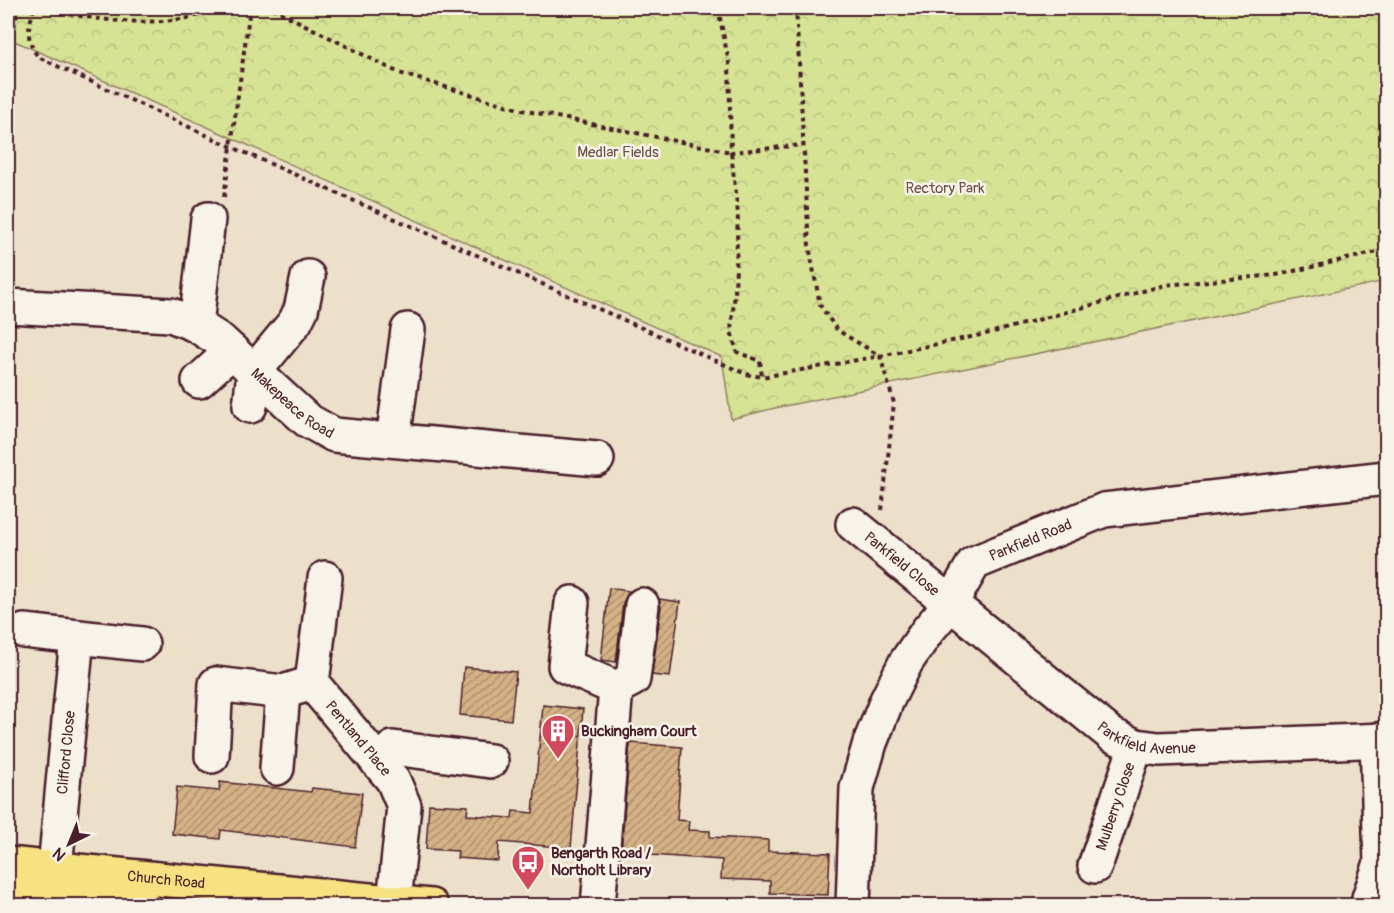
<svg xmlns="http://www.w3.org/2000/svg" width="1394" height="913" font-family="Pangolin,sans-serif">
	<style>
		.park { fill: url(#park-crowns); stroke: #908160; stroke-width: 1.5 }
		.building { fill: url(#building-hatch); stroke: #4a1f2b; stroke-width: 1.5 }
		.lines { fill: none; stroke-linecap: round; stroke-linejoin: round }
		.minor-casing { stroke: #4a1f2b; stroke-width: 38 }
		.highway-casing { stroke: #4a1f2b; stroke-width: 38 }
		.path { stroke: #4a1f2b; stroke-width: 4; stroke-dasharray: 4.5 4.5; stroke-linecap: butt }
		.minor { stroke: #f7f3e8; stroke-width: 33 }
		.highway { stroke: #f6e281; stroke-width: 33 }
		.labels { text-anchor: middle; stroke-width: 5; stroke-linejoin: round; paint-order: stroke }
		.park-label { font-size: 15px; fill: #6d5046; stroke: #f7f3e8 }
		.street-label { font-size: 15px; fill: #4a1f2b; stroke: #f7f3e8 }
		.poi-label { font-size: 15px; font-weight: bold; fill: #4a1f2b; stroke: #f7f3e8; text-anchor: start }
	</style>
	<defs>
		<pattern id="park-crowns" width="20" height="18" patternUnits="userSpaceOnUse" patternTransform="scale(1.5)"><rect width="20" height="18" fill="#d6e395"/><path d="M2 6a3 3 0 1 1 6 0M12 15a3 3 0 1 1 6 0" fill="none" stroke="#b9c281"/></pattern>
		<pattern id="building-hatch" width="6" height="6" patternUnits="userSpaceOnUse" patternTransform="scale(1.5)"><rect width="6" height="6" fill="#d4b286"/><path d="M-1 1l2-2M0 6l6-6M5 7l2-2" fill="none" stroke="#ae906e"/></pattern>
	</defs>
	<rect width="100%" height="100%" fill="#ece0cb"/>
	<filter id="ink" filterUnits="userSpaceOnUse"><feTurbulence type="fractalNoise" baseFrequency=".0167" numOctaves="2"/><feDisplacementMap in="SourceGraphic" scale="12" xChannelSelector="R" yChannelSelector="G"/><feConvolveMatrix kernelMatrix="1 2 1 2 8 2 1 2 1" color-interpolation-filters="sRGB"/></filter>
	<g filter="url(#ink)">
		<polygon class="park" points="8,8 1386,8 1386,281 775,408 731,419 722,357 8,38"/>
		<g class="building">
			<polygon points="609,588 629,591 623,603 616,662 601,660"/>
			<polygon points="659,599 680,602 670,677 652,675 661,607"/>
			<polygon points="464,667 516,672 511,720 460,715"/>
			<polygon points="543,705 583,709 571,848 499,842 498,861 457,858 458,851 426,849 429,804 468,806 467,815 512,818 513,811 533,813"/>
			<polygon points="630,743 682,747 677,820 689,821 688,830 710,831 710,837 768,840 768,851 830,853 828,895 770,893 770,881 721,879 722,860 621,853"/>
			<polygon points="220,782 311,792 312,788 362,793 355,847 221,830 220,839 172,834 177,787 219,791"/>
		</g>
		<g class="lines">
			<g class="minor-casing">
				<g id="minor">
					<path id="s1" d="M 8,306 L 171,315 L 196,325 L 221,341 L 307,420 L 334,435 L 597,459"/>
					<polyline points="196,325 208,219"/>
					<polyline points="199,381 232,351"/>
					<polyline points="250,406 254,372 295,322 301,310 308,277"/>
					<polyline points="393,440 408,330"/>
					<path id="s2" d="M 853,524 L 1112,735 L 1136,746 L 1159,749 L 1386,740"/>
					<path id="s3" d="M 325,578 L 312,683 L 393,780 L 404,806 L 394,902"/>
					<polyline points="572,603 565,666 616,688"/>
					<polyline points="24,631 142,644"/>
					<polyline points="616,688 633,679 642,605"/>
					<polyline points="212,756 216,684 283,692 312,683"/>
					<polyline points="377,761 393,748 491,761"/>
					<polyline points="277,768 283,692"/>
					<path id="s4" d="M 1095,866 L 1136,746"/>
					<path id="s5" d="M 55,868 L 77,637"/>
					<polyline points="1369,898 1381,863 1377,740"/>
					<polyline points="598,906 616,688"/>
					<path id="s6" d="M 853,906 L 857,788 L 870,743 L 887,700 L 906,662 L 928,630 L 951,603 L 974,563 L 1104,510 L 1386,478"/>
				</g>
			</g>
			<g class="highway-casing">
				<g id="highway">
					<path id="s7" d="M 8,864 L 431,906"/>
					<polyline points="8,892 143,906"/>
				</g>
			</g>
			<g class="path">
				<path d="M 34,8 C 28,30 25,37 38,57 L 230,146 L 746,374 L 762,377 L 880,356 L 990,333 L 1165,285 L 1276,275 L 1386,250"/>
				<path d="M 43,8 C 91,20 139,26 188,18 C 198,16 209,11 219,8"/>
				<polyline points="272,8 399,73 522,110 731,152 738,214 735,292 731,331 737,352 760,361 762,377"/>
				<polyline points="718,8 729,63 731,152 803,145"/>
				<polyline points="796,8 809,246 820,305 837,330 880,356 894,403 882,510"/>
				<polyline points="8,44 12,37 18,8"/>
				<polyline points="1385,132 1386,132"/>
				<polyline points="224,197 250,8"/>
				<polyline points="1383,250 1386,239"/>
			</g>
			<use href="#minor" class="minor"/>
			<use href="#highway" class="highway"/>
		</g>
	</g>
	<defs>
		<g id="building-pin" transform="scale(1.725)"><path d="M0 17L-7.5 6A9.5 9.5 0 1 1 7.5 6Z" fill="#d1495b" stroke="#f7f3e8"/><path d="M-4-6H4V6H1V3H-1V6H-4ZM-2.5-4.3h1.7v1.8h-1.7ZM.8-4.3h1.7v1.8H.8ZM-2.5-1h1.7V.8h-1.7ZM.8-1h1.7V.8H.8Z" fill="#fff"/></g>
		<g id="bus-pin" transform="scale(1.725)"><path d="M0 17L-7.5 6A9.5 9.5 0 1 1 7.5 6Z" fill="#d1495b" stroke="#f7f3e8"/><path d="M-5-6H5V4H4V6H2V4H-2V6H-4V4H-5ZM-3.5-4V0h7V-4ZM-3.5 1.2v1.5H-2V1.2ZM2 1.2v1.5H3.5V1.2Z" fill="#fff"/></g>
	</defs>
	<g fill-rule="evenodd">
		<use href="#building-pin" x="558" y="731"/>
		<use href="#bus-pin" x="528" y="862"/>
	</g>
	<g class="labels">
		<g class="park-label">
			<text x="618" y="157">Medlar Fields</text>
			<text x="945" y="193">Rectory Park</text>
		</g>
		<g class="street-label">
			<text dy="5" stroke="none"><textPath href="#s1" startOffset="315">Makepeace Road</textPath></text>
			<text dy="5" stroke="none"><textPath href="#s6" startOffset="435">Parkfield Road</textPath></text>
			<text dy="5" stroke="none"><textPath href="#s2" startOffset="63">Parkfield Close</textPath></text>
			<text dy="5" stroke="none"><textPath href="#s2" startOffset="369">Parkfield Avenue</textPath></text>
			<text dy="5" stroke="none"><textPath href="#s3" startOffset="178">Pentland Place</textPath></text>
			<text dy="5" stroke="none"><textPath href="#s5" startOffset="116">Clifford Close</textPath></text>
			<text dy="5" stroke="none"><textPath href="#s4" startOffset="63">Mulberry Close</textPath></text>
			<text dy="5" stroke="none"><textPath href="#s7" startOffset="159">Church Road</textPath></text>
		</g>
		<g class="poi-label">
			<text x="581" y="736">Buckingham Court</text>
			<text x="551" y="858">Bengarth Road /<tspan x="551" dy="17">Northolt Library</tspan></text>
		</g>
	</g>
	<rect width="1394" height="913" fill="none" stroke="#f7f3e8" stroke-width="30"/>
	<rect x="15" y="15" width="1364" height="883" fill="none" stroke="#4a1f2b" stroke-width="2" filter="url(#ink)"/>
	<g transform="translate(69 844) rotate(223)" stroke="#f7f3e8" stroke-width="4.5" paint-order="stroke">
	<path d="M0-4.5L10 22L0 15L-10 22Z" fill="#4a1f2b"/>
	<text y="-9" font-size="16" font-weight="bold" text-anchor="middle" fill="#4a1f2b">N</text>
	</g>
</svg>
